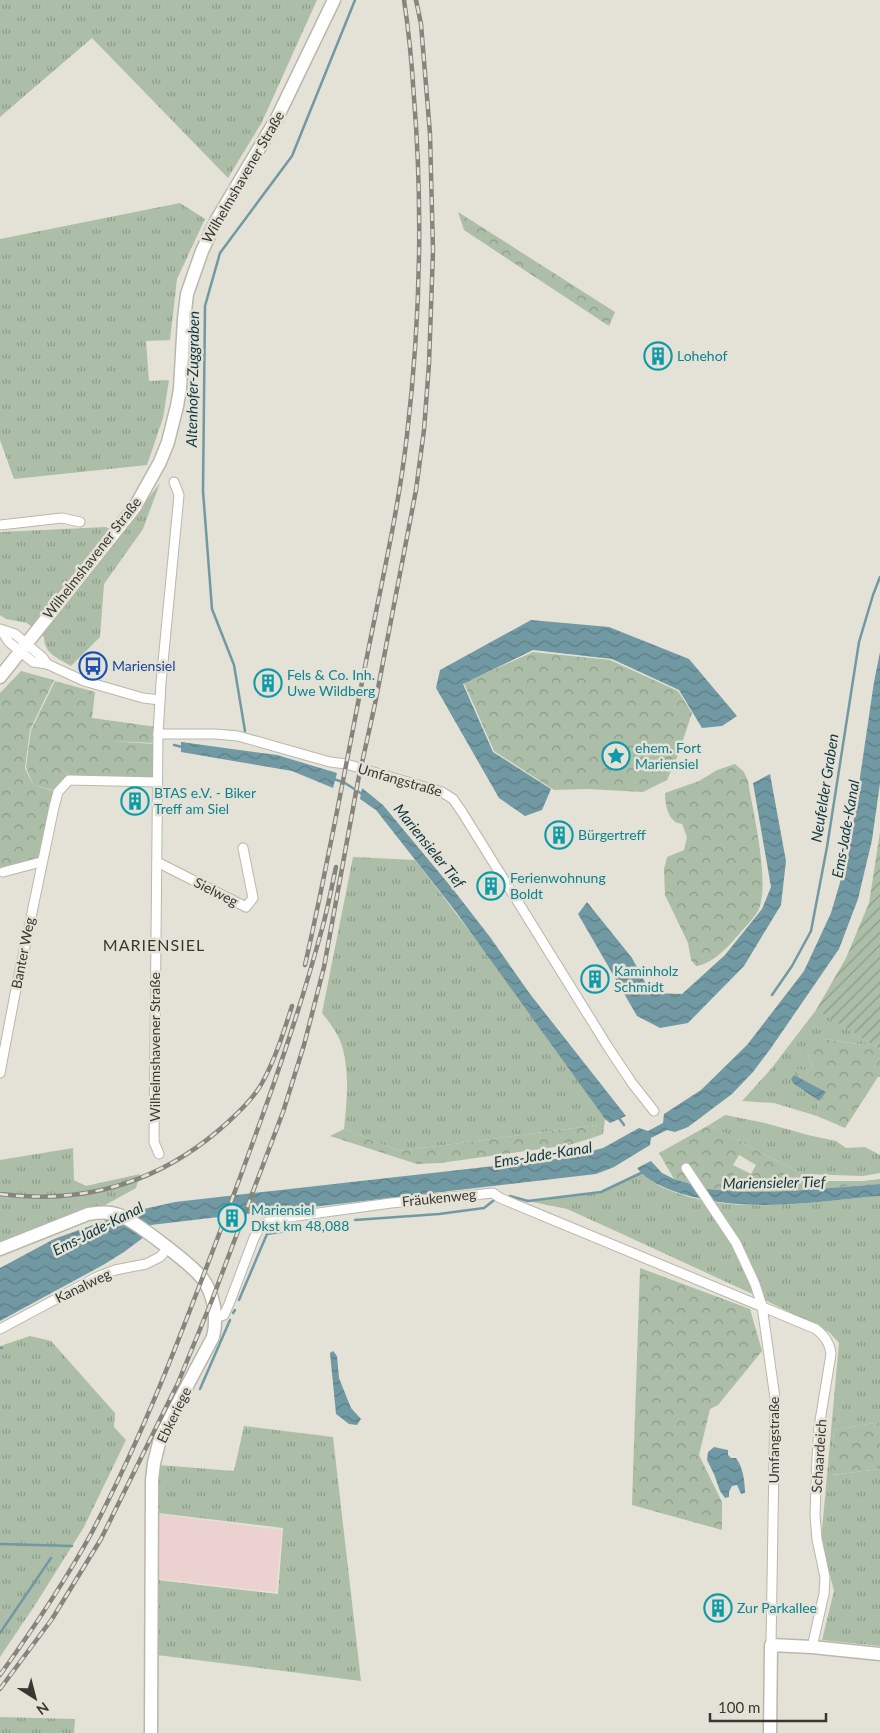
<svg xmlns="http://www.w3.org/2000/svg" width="880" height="1733" font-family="Lato,sans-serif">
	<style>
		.commercial { fill: #ebd1d0 }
		.grass { fill: url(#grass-tufts) }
		.forest { fill: url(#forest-crowns); fill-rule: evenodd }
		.garden { fill: url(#garden-furrows) }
		.water { fill: url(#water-waves) }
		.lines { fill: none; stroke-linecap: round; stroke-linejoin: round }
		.stream { stroke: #7199a3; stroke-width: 2.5 }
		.street-casing { stroke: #b9b7ab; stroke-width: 11 }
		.secondary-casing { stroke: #b9b7ab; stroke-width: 15 }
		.street { stroke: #fff; stroke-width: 9 }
		.secondary { stroke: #fff; stroke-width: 12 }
		.rail-casing { stroke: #86857d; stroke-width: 4.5 }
		.rail { stroke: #e4e2d6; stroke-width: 2.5; stroke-dasharray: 8; stroke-linecap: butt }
		.labels { text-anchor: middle; stroke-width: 5; stroke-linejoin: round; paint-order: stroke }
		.street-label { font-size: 14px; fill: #383732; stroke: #e4e2d6 }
		.culture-label { font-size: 14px; fill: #0d838f; stroke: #e4e2d6; text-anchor: start }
		.transit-label { font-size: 14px; fill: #164399; stroke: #e4e2d6; text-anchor: start }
		.water-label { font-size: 15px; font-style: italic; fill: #0f363f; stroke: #e4e2d6 }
		.quarter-label { font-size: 16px; letter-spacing: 1px; fill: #383732; stroke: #e4e2d6 }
	</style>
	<defs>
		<pattern id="grass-tufts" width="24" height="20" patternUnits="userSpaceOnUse" patternTransform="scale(1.25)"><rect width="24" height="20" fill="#acbea7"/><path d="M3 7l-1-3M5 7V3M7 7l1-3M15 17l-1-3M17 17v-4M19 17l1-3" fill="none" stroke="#8d9b89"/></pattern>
		<pattern id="forest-crowns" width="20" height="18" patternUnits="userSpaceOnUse" patternTransform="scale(1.25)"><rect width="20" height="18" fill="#acbea7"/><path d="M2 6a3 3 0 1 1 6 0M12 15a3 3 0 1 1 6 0" fill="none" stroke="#8d9b89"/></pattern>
		<pattern id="garden-furrows" width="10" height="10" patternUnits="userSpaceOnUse" patternTransform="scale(1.25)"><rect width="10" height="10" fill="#acbea7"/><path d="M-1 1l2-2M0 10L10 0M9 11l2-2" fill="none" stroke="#8d9b89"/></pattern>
		<pattern id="water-waves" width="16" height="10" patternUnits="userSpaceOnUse" patternTransform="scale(1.25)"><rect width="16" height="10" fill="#7199a3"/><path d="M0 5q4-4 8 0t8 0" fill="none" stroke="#5e7e85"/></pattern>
	</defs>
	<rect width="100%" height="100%" fill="#e4e2d6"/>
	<polygon class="commercial" points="158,1514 282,1530 276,1592 158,1579"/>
	<g class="grass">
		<polygon points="0,0 317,0 262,122 228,178 92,38 0,117"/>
		<polygon points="180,203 205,219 177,279 170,340 146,341 149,381 169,380 163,418 147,465 14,479 0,440 0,239"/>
		<path d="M 160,483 L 143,529 L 104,584 L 100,637 L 71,666 C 58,658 44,654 44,637 L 27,623 L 6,619 L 0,615 L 0,532 L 106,527 L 119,537 Z"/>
		<path d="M 353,857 L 415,860 L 490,958 L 605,1119 L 603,1134 L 592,1138 L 597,1125 L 399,1151 L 344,1129 C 347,1101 350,1070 341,1043 C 337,1032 329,1022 322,1013 Z"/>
		<polygon points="816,1010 867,1041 864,1045 825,1039 807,1052 813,1066 794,1084 819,1101 817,1116 774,1103 742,1101 771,1069"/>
		<polygon points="725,1115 765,1123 808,1135 836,1141 846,1148 865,1147 880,1155 880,1173 863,1176 802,1174 709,1125"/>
		<polygon points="73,1148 74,1180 86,1186 140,1174 136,1188 98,1209 5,1244 0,1241 0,1160"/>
		<path d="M 641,1173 C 648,1178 656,1185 664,1188 C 729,1217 811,1202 880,1196 L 880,1422 L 834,1430 L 832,1475 L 880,1469 L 880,1646 L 822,1640 L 834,1591 L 821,1541 L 839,1343 L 829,1332 L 759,1297 L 609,1228 L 567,1209 L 528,1201 L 601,1192 Z"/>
		<polygon points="30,1336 51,1341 115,1413 114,1427 126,1440 84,1527 35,1605 0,1657 0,1346"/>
		<polygon points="244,1426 333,1437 361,1681 157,1655 157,1580 278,1594 283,1528 158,1513 159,1465 234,1471"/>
		<polygon points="0,1717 75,1719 74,1733 0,1733"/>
	</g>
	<g class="forest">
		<polygon points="458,212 615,312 609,326 464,230"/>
		<polygon points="533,652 610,660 678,691 692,713 678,755 667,780 643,792 587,789 554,790 494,751 464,683"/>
		<polygon points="21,671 54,680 30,730 25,768 33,785 57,792 37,861 0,870 0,693"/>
		<polygon points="55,681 95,692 92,718 157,727 156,743 110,741 155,744 154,781 69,779 65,770 68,779 56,791 33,785 26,767 31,730"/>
		<path d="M 735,764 L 744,772 L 748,781 C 753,812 771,885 758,911 C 752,921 741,931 733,941 C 724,951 709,965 696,966 L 691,960 L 688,943 L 665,895 L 664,869 L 667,857 L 684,850 L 687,837 L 682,824 C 679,823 676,823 674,821 C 667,815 665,802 665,793 L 699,781 L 717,770 Z"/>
		<polygon points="825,1039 863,1045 867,1041 880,1049 880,1077 878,1077 845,1128 817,1116 819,1101 825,1092 794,1075 798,1069 809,1070 813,1066 807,1052 809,1044"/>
		<polygon points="597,1125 592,1138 569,1145 440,1163 417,1164 330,1136 344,1129 399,1151"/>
		<path d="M 709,1125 L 802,1174 L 802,1181 L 863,1181 L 880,1179 L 880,1184 L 792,1191 L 744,1192 L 708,1189 L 674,1179 L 659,1153 ZM 739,1155 L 756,1165 L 751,1174 L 733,1165 Z"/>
		<polygon points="640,1268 750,1309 762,1351 718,1405 710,1409 699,1455 722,1502 722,1530 632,1505"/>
		<polygon points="880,1422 880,1469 831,1475 834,1430"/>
	</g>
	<polygon class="garden" points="880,832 880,1049 816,1010 846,958 869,903"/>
	<g class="water">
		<polygon points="531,620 609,627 689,659 737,716 722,726 702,728 679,690 612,659 533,650 463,684 493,752 551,789 542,810 525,816 499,798 436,688 440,670"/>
		<polygon points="880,652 880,783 872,840 858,899 839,949 771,1048 753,1072 732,1094 688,1127 675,1132 667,1130 651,1138 650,1145 614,1167 596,1174 251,1214 224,1212 219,1217 151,1225 143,1235 144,1237 124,1252 103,1265 0,1321 0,1268 54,1239 126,1213 175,1202 565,1158 603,1148 639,1128 648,1131 663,1123 664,1114 701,1090 747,1045 804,971 831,913 849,852 874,682"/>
		<polygon points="181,742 277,755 337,773 333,788 292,771 181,752"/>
		<polygon points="770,774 786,861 781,905 744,966 688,1023 660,1028 637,1016 578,914 587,902 632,958 651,993 682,994 725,955 762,909 771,887 753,783"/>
		<polygon points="362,788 383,805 452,888 490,937 530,994 626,1116 610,1123 605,1119 456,912 376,810 360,799"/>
		<polygon points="794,1075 826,1092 819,1101 794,1084 791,1079"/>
		<path d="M 651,1161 L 662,1173 L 674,1179 L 708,1189 L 744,1192 L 792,1191 L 880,1184 L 880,1196 C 813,1202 744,1214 679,1193 C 664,1188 647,1181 637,1168 Z"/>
		<polygon points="333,1351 337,1356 339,1378 351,1408 361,1419 357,1425 349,1424 336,1414 330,1353"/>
		<path d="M 714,1447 L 728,1450 L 728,1455 L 731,1458 L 736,1458 C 743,1467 745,1482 745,1493 L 741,1494 L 737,1485 L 732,1486 L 729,1492 L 729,1497 L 725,1498 L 720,1491 L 714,1474 L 707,1460 L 708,1452 Z"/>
	</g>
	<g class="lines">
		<g class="stream">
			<polyline points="245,731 234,665 212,609 203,491 205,306 220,253 292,156 355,0"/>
			<polyline points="174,745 182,747"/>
			<polyline points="334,779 345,783 362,794"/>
			<polyline points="772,995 792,966 811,931 827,847 859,642 873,595 880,577"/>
			<polyline points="619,1118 624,1125"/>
			<polyline points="510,1196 528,1201 601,1192 641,1173"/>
			<polyline points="355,1220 439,1214 484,1208 493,1201"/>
			<polyline points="239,1300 267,1234 294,1230"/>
			<polyline points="233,1313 235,1310"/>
			<polyline points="0,1348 2,1348"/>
			<polyline points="200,1389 230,1320"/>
			<polyline points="0,1544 72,1546"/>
			<polyline points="0,1633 51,1558"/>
		</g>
		<g class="street-casing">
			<g id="street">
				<polyline points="0,525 62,518 80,522"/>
				<polyline points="0,629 15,634 43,658 47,664"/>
				<polyline points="1,630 9,642 33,662 47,664 84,681 143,698 160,700"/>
				<polyline points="158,734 215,734 238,736 330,762 346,764 442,792 453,799 462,812 608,1047 632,1083 654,1111"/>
				<polyline points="157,862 246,907 253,898 243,848"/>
				<polyline points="3,872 41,862"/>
				<polyline points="0,1073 15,994 54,807 58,792 69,780 157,782"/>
				<polyline points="159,1154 154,1142 158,734 161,683 179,495 174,482"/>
				<polyline points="686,1168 736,1243 755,1284 762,1306 775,1398 771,1645"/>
				<path d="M 215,1318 L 224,1315 L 229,1304 L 254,1238 L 259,1229 L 265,1223 L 275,1219 L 391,1203 L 493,1193 L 500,1198 L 816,1329 C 825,1336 830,1343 831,1354 L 819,1427 L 817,1458 L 815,1515 L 817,1539 L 825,1577 L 824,1594 L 812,1647"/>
				<polyline points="0,1329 97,1277 115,1270 146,1264 160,1257 167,1249"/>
			</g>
		</g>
		<g class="secondary-casing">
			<g id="secondary">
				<polyline points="0,677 135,507 160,462 168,442 177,406 180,389 184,319 187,294 202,251 216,221 277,118 334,0"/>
				<path d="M 0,1249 L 88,1214 C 99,1212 109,1211 119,1215 C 134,1220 192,1265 202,1278 C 214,1294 218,1317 213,1337 L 161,1435 L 154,1463 L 152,1480 L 151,1733"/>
				<polyline points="770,1733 771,1645 812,1647 880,1654"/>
			</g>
		</g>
		<use href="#street" class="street"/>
		<use href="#secondary" class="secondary"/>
		<g class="rail-casing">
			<g id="rail">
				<path d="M 305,965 C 327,868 345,770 364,672 C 379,593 398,515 407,435 C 420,324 423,210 414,98 C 412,65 409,32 404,0"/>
				<path d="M 0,1194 C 86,1205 163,1181 227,1123 C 239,1112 254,1098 262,1083 C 275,1060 284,1031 292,1006"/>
				<path d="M 0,1675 C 33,1629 64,1583 91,1534 C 143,1436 182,1332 221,1229 C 257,1132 293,1035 320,936 C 327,913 331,890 336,867"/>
				<polyline points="0,1689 52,1619 101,1539 178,1383 212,1300 283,1112 304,1045 324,967 358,781 375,704 416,490 424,430 429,364 433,251 430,134 421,24 416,0"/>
			</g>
		</g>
		<use href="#rail" class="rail"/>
	</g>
	<defs>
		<g id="building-ring" transform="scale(1.4375)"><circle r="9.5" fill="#e4e2d6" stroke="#0f9aa8" stroke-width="1.5"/><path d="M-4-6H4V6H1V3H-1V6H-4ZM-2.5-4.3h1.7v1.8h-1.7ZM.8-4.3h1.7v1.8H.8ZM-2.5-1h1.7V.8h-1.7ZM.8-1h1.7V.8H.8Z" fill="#0f9aa8"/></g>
		<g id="bus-ring" transform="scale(1.4375)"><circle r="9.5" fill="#e4e2d6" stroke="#1a4fb4" stroke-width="1.5"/><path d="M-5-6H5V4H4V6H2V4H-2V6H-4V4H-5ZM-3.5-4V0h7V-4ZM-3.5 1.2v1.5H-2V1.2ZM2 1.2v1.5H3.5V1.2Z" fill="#1a4fb4"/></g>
		<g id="sight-ring" transform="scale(1.4375)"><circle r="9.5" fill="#e4e2d6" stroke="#0f9aa8" stroke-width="1.5"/><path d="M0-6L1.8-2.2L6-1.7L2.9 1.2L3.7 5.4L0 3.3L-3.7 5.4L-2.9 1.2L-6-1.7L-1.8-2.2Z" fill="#0f9aa8"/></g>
	</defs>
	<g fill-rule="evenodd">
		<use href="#building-ring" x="658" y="356"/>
		<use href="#bus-ring" x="93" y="666"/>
		<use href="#building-ring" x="268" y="683"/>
		<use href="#sight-ring" x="616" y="756"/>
		<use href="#building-ring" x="135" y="801"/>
		<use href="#building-ring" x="559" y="835"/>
		<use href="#building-ring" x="491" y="886"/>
		<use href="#building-ring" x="595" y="979"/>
		<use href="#building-ring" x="232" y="1218"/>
		<use href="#building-ring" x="718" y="1608"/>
	</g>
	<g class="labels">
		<g class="street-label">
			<text transform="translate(243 177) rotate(-60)" y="5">Wilhelmshavener Straße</text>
			<text transform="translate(92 558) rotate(-52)" y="5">Wilhelmshavener Straße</text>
			<text transform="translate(400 780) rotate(16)" y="5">Umfangstraße</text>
			<text transform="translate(216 892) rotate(27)" y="5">Sielweg</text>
			<text transform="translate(23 953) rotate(-79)" y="5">Banter Weg</text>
			<text transform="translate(155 1047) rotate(-90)" y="5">Wilhelmshavener Straße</text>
			<text transform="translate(439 1198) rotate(-6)" y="5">Fräukenweg</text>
			<text transform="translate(83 1286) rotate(-26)" y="5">Kanalweg</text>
			<text transform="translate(174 1415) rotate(-64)" y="5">Ebkeriege</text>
			<text transform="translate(774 1440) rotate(-90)" y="5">Umfangstraße</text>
			<text transform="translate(819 1456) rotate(-86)" y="5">Schaardeich</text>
		</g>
		<g class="culture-label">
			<text x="677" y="361">Lohehof</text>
			<text x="287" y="680">Fels &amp; Co. Inh.<tspan x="287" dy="16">Uwe Wildberg</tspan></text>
			<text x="635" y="753">ehem. Fort<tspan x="635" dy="16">Mariensiel</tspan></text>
			<text x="154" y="798">BTAS e.V. - Biker<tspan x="154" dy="16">Treff am Siel</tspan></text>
			<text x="578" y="840">Bürgertreff</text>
			<text x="510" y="883">Ferienwohnung<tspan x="510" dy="16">Boldt</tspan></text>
			<text x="614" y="976">Kaminholz<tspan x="614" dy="16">Schmidt</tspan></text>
			<text x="251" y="1215">Mariensiel<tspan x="251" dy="16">Dkst km 48,088</tspan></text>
			<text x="737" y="1613">Zur Parkallee</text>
		</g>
		<g class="transit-label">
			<text x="112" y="671">Mariensiel</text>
		</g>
		<g class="water-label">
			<text transform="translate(193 379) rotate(-89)" y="5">Altenhofer-Zuggraben</text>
			<text transform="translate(825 788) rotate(-81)" y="5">Neufelder Graben</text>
			<text transform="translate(846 829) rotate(-80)" y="5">Ems-Jade-Kanal</text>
			<text transform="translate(429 846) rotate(51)" y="5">Mariensieler Tief</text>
			<text transform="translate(543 1155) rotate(-9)" y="5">Ems-Jade-Kanal</text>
			<text transform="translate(774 1183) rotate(-1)" y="5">Mariensieler Tief</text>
			<text transform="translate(98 1229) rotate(-27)" y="5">Ems-Jade-Kanal</text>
		</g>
		<g class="quarter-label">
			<text x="154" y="951">MARIENSIEL</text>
		</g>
	</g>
	<g transform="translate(35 1698) rotate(144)" stroke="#e4e2d6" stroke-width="4" paint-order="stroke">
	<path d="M0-4L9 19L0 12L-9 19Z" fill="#383732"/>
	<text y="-8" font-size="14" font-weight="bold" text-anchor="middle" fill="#383732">N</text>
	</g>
	<path d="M710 1713v8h116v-8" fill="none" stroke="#383732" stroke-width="2.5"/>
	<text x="718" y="1713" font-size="15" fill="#383732" stroke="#e4e2d6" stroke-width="4" paint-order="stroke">100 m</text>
</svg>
